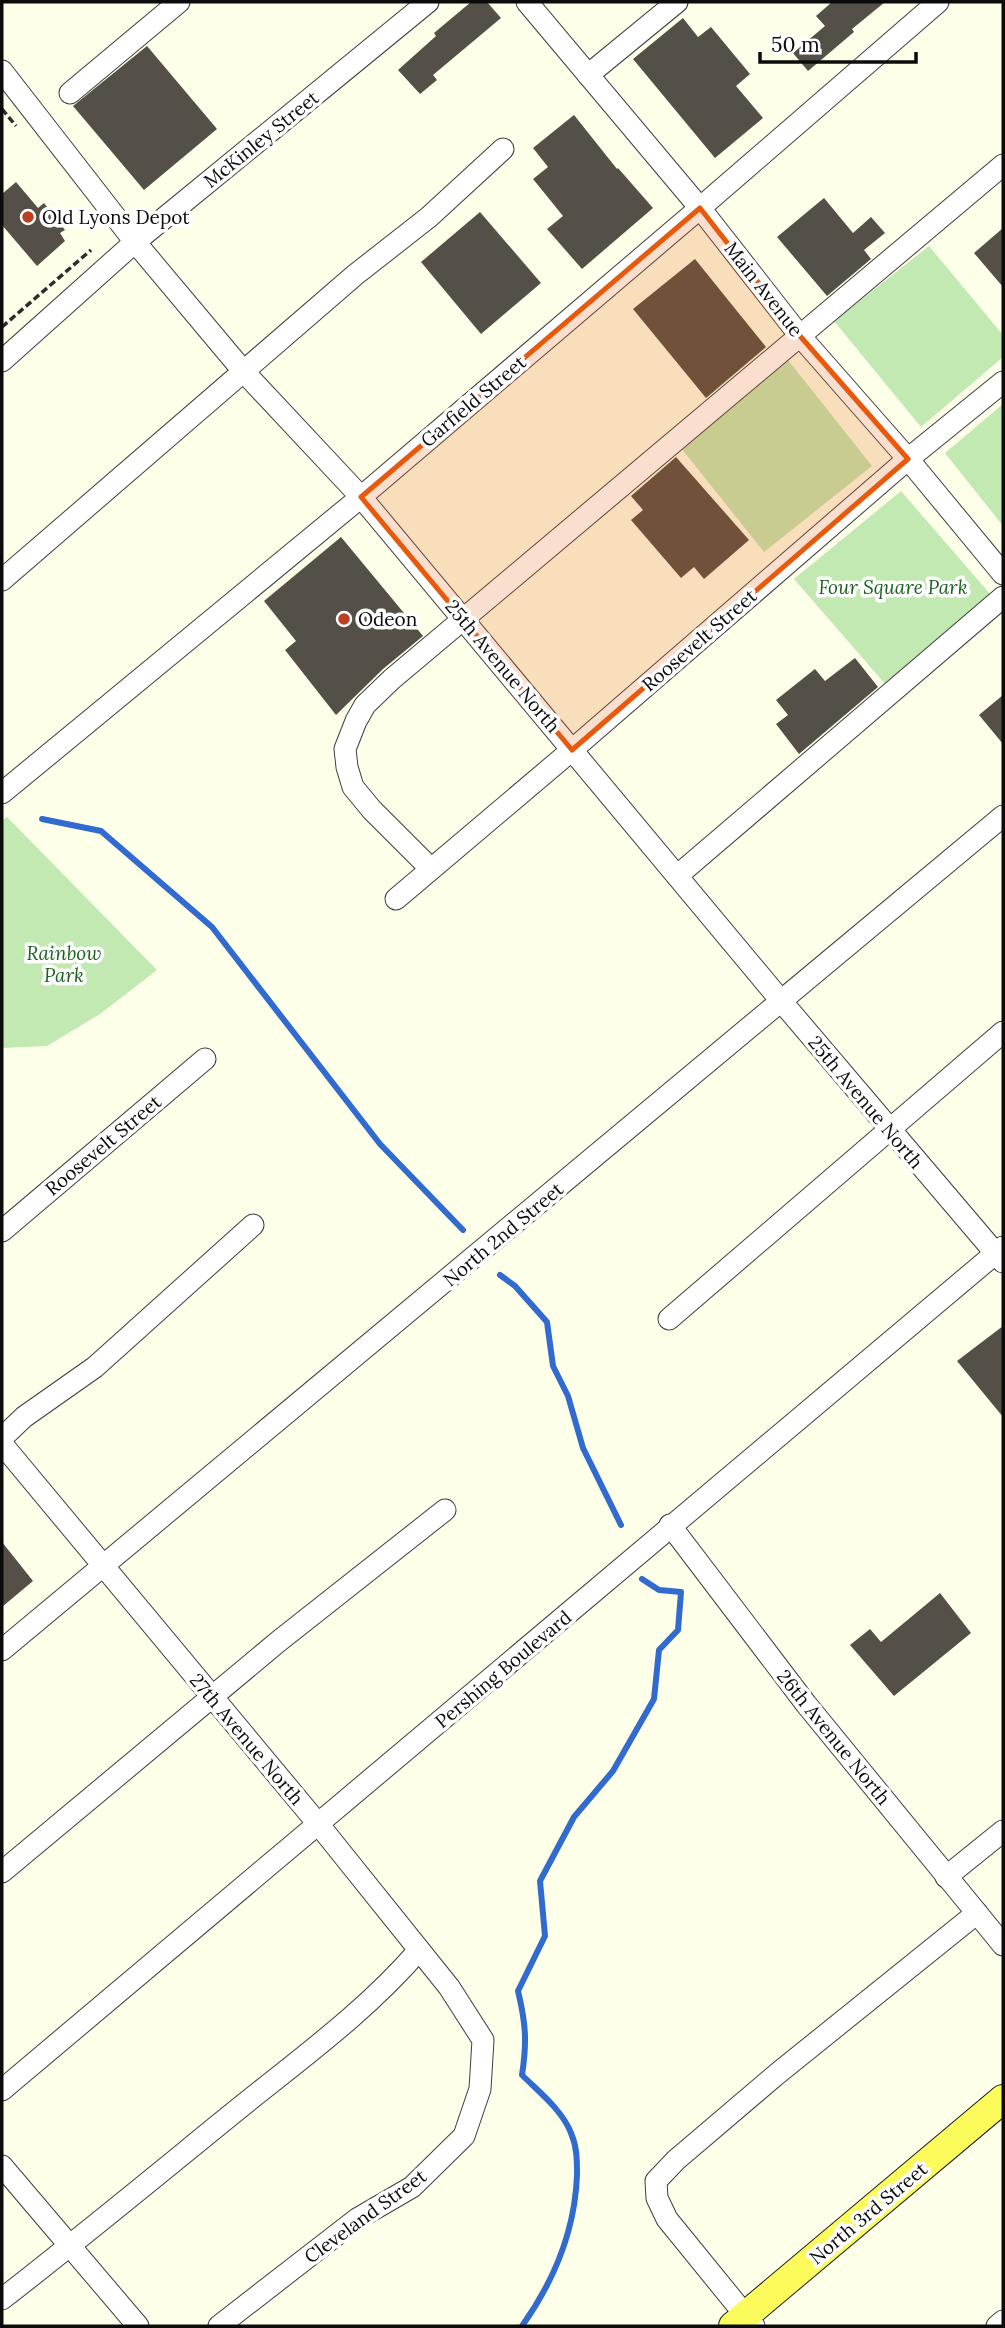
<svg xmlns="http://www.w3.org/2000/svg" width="1005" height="2328" font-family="Lora,serif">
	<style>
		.green { fill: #c2e9b2 }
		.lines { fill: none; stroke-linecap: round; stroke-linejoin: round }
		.stream { stroke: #326bd0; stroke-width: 6 }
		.building { fill: #544f47 }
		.minor-casing { stroke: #3e3e3e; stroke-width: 23 }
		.major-casing { stroke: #1c1c1c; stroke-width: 30 }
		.path { stroke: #2d2d2d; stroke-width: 3.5; stroke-dasharray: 7 3.5; stroke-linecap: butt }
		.minor { stroke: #fff; stroke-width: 21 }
		.major { stroke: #fcfb5c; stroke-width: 28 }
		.marked { fill: #e8590c; fill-opacity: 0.2; stroke: #e8590c; stroke-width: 5; stroke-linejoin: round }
		.poi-dot { fill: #bd3f21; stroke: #fff; stroke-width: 2.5 }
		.labels { text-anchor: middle; stroke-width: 7; stroke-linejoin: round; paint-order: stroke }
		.street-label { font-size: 19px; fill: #0b0b0b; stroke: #fff }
		.poi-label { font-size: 19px; fill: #0b0b0b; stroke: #fff; text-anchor: start }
		.park-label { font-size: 19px; font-style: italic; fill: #1b631d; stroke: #fff }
	</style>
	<rect width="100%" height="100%" fill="#feffe9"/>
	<g class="green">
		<polygon points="929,246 1003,335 1003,357 921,427 834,321"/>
		<polygon points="788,360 872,466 764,552 681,448"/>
		<polygon points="1003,404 1003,526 945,453"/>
		<polygon points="901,491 991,595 886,685 794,579"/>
		<polygon points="7,817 157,970 100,1014 47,1046 2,1048 2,821"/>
	</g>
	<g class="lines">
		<g class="stream">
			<polyline points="42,819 101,831 212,927 380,1144 463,1230"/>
			<polyline points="500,1275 515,1286 547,1322 553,1366 568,1396 583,1448 621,1525"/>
			<path d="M 522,2326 C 554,2281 575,2230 577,2175 C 577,2160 577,2147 571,2133 C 562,2110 539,2092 522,2075 C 527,2042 526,2024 518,1991 L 545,1936 L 540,1881 L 574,1817 L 613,1771 L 654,1699 L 659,1650 L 678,1630 L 681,1592 L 659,1590 L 642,1579"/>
		</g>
	</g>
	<g class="building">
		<polygon points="471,2 487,2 501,18 433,75 437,80 420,94 398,70 436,36 434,33"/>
		<polygon points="832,2 885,2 852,29 854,32 808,71 793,53 825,26 816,16"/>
		<polygon points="683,18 698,37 711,27 750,74 736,86 763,118 715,158 633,59"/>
		<polygon points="147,46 217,129 144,190 73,106"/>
		<polygon points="574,115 617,169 618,168 653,208 582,269 547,229 563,216 533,179 548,167 533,148"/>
		<polygon points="16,182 38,208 44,203 65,230 60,233 65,241 37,266 2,225 2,194"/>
		<polygon points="824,198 853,233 871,217 885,233 864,250 871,259 827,296 777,237"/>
		<polygon points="480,212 541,283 481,334 421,262"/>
		<polygon points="1003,228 1003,287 974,253"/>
		<polygon points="695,259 766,347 706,398 633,309"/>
		<polygon points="676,457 749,540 704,579 694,567 681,578 631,520 643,510 631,496"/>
		<polygon points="341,537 423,636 383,669 336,715 285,650 296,641 264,601"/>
		<polygon points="855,658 878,687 799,754 776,724 788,715 776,700 815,669 825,681"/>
		<polygon points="1003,695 1003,744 979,715"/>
		<polygon points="1003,1326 1003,1417 957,1361"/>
		<polygon points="2,1542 33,1581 2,1607"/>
		<polygon points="940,1593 971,1633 894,1696 850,1645 870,1629 881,1642"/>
	</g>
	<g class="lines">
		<g class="minor-casing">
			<g id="minor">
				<polyline points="527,2 700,208 800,336 908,459 1003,574"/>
				<polyline points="2,71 135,242 244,372 361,497 782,1002 1003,1262"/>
				<polyline points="588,75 677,2"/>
				<polyline points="70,93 179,2"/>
				<polyline points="2,361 135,242 428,2"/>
				<polyline points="2,580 355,275 429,217 503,149"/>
				<polyline points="2,793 361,497 700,208 938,2"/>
				<polyline points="431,869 372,810 353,787 347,767 345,749 356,721 365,705 392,679 1003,165"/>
				<polyline points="677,876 1003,597"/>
				<polyline points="396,899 572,750 908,459 1003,382"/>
				<polyline points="2,1231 205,1059"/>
				<polyline points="669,1319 1003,1032"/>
				<polyline points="2,1438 24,1417 95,1367 253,1225"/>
				<polyline points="2,1444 319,1825 449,1987 483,2040 480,2089 464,2136 412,2187 357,2219 219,2326"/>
				<polyline points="670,1525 806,1704 1003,1945"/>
				<polyline points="2,1650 1003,816"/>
				<polyline points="2,1872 279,1641 445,1510"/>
				<polyline points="946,1877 1003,1831"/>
				<polyline points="2,2090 1003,1247"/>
				<polyline points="2,2166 138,2326"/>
				<path d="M 2,2299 C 78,2240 152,2179 227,2118 C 293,2064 363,2015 419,1950"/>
				<polyline points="754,2326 667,2219 657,2198 656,2181 676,2160 777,2074 977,1913"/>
				<polyline points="997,2326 1003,2321"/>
			</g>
		</g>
		<g class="major-casing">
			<polyline id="major" points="733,2326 1003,2099"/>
		</g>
		<g class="path">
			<polyline points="2,109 16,126"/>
			<polyline points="2,327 91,250"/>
		</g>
		<use href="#minor" class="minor"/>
		<use href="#major" class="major"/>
	</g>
	<path class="marked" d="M 700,208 L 800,336 L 908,459 L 572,750 L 361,497 Z"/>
	<g class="poi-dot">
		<circle cx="28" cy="217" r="7"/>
		<circle cx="344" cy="619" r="7"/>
	</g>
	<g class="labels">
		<g class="street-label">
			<text transform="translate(261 139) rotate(-39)" y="7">McKinley Street</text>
			<text transform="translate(764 289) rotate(52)" y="7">Main Avenue</text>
			<text transform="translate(473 401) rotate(-40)" y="7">Garfield Street</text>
			<text transform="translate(699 640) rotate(-41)" y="7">Roosevelt Street</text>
			<text transform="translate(503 666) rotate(50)" y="7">25th Avenue North</text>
			<text transform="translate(866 1102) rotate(50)" y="7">25th Avenue North</text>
			<text transform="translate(103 1145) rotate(-40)" y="7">Roosevelt Street</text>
			<text transform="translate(503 1234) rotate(-40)" y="7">North 2nd Street</text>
			<text transform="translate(503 1669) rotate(-40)" y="7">Pershing Boulevard</text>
			<text transform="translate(834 1737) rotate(51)" y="7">26th Avenue North</text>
			<text transform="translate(247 1739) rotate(50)" y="7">27th Avenue North</text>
			<text transform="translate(868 2213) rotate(-40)" y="7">North 3rd Street</text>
			<text transform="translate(365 2216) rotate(-36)" y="7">Cleveland Street</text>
		</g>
		<g class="poi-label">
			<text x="42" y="224">Old Lyons Depot</text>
			<text x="358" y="626">Odeon</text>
		</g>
		<g class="park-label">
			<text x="893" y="594">Four Square Park</text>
			<text x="64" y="960">Rainbow<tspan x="64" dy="22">Park</tspan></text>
		</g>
	</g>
	<rect width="1005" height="2328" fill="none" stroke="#0b0b0b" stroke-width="7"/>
	<path d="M760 52v10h156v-10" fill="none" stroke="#0b0b0b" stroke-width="3.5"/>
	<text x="771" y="52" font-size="21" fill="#0b0b0b" stroke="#ffffff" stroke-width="5" paint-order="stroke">50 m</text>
</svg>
